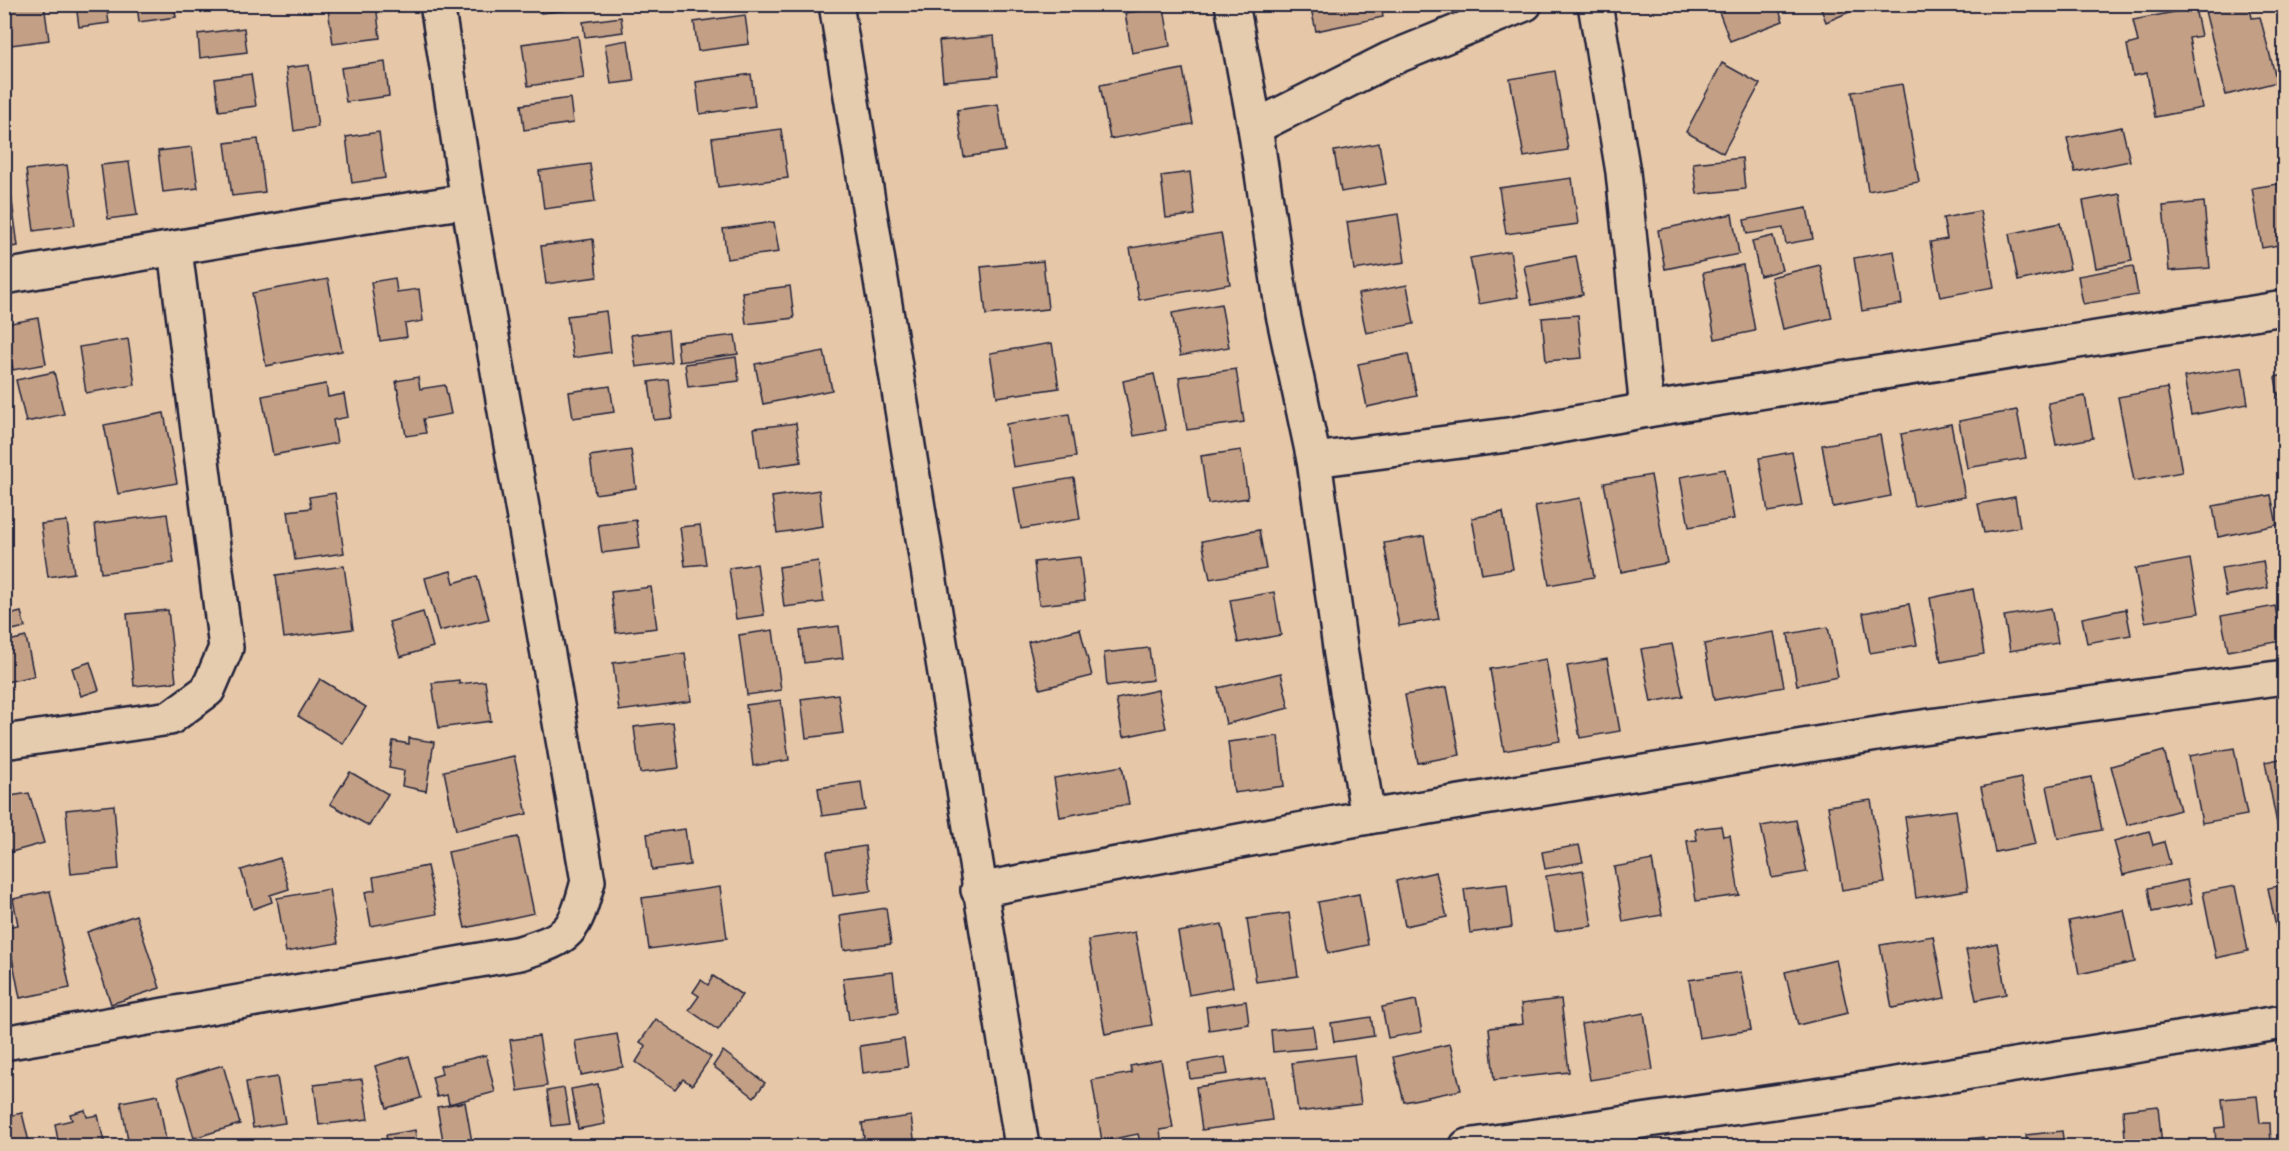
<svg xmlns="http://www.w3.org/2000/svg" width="2289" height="1151" font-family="'Gochi Hand',sans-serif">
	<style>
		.building { fill: #c29f85; stroke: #22223b; stroke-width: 1.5 }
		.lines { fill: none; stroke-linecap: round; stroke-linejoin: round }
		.street-casing { stroke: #22223b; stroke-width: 38 }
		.secondary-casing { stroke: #22223b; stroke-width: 38 }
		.street { stroke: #e6ccae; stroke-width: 33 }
		.secondary { stroke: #e6ccae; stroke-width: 33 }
	</style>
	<rect width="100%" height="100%" fill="#e6c8a9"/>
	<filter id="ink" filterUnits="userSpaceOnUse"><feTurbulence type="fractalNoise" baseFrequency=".0167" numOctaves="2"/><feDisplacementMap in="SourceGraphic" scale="12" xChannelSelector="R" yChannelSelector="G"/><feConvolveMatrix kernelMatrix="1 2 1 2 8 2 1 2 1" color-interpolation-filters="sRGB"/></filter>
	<g filter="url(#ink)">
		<g class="building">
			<polygon points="5,4 44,4 49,40 11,45"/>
			<polygon points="76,4 106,4 109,23 79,27"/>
			<polygon points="137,4 174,4 176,17 139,22"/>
			<polygon points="361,4 376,4 380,38 333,44 328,9"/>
			<polygon points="540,4 567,4 568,10 541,13"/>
			<polygon points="924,4 955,4 925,9"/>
			<polygon points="1310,4 1381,4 1383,17 1316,31"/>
			<polygon points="1716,4 1777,4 1783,21 1730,41"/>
			<polygon points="1819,4 1868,4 1826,22"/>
			<polygon points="2228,4 2249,4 2252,18 2260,17 2277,82 2226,95 2205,11"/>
			<polygon points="1164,7 1170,46 1132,53 1125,13"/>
			<polygon points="2195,8 2201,36 2189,38 2202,108 2155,117 2147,73 2133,76 2127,45 2138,42 2133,20"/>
			<polygon points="745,15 749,44 698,51 694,22"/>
			<polygon points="621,17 623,32 585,37 583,22"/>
			<polygon points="244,28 247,52 200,58 198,34"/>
			<polygon points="578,36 584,78 528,86 522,44"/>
			<polygon points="994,36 998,76 943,81 939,41"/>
			<polygon points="628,40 634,81 611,84 605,44"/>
			<polygon points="385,62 389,96 346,102 341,68"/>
			<polygon points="1722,63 1760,84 1723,153 1686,132"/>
			<polygon points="309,65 318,127 294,131 286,68"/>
			<polygon points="1183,69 1193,124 1110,139 1100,85"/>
			<polygon points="1555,71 1568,150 1524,157 1510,79"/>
			<polygon points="251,74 256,106 219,111 215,79"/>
			<polygon points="751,74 755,106 700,114 696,82"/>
			<polygon points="1902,84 1919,182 1868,191 1852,92"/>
			<polygon points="570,98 573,123 524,130 521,105"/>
			<polygon points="998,104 1005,151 964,157 957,110"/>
			<polygon points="2122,127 2130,161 2075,172 2067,138"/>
			<polygon points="781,129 788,178 718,187 712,138"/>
			<polygon points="379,132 385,178 352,183 346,137"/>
			<polygon points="258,139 265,192 232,196 225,143"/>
			<polygon points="1379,143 1386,184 1341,192 1334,151"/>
			<polygon points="192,147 198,188 163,192 158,151"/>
			<polygon points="1742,158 1745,189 1697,194 1693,163"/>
			<polygon points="129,162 137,215 108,219 101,165"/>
			<polygon points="590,164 595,202 544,209 539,171"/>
			<polygon points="67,165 75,225 34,231 26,170"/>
			<polygon points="1190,172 1195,215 1166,218 1161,176"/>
			<polygon points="1572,178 1578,224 1506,234 1499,188"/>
			<polygon points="4,179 9,179 18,246 4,248"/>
			<polygon points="2284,183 2284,244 2262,248 2252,188"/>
			<polygon points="2120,194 2132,261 2096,268 2083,201"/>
			<polygon points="2204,202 2210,268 2169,271 2163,206"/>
			<polygon points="1807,208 1813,239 1786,244 1783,228 1747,234 1744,220"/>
			<polygon points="1980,211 1994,287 1940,297 1930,242 1947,239 1943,218"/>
			<polygon points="1398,214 1405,262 1354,270 1347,222"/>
			<polygon points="1732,214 1739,254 1665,269 1658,230"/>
			<polygon points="774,222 779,252 727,259 723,229"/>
			<polygon points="2060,223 2070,269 2018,281 2009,234"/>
			<polygon points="1221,233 1230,284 1139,300 1130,248"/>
			<polygon points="1773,236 1782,270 1760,276 1752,241"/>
			<polygon points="593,239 597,277 546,284 541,246"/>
			<polygon points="1510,251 1518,297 1479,304 1470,258"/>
			<polygon points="1894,251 1902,304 1862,311 1854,258"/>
			<polygon points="1576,256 1583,295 1532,305 1524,266"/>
			<polygon points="1043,261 1048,309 986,315 981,267"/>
			<polygon points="1743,265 1755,331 1715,339 1703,273"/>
			<polygon points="1820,265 1832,318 1783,329 1771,277"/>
			<polygon points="2133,266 2138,295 2083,304 2078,276"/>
			<polygon points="395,278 397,292 419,289 423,321 405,324 407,337 380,341 371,282"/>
			<polygon points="328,279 342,351 266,366 252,293"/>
			<polygon points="1407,285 1414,324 1366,333 1358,294"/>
			<polygon points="790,286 794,318 746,324 742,292"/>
			<polygon points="1221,304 1229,347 1180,356 1172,313"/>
			<polygon points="606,311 611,352 573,358 567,316"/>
			<polygon points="1578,315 1582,358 1546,361 1542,318"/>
			<polygon points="38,318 46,364 13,370 5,324"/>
			<polygon points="668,330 671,362 636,367 631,335"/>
			<polygon points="735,335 738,354 679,362 677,342"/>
			<polygon points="128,339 135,385 86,393 79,347"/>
			<polygon points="1052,343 1059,388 997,397 990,353"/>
			<polygon points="824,351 832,390 763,404 755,364"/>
			<polygon points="1408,354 1417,396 1367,407 1358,364"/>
			<polygon points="736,357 739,381 688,387 685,364"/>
			<polygon points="2242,367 2248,404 2191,415 2184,377"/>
			<polygon points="1236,369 1244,422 1187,430 1179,377"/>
			<polygon points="54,372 64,414 26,422 16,380"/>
			<polygon points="1154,374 1166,430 1134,436 1123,381"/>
			<polygon points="2284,375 2284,427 2275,377"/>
			<polygon points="418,377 420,389 445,385 451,414 423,419 426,433 406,436 396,381"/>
			<polygon points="668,379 673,418 654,420 649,382"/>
			<polygon points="326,384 328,397 344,394 348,417 333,420 337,443 273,455 262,396"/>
			<polygon points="610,386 614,412 573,418 569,392"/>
			<polygon points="2167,388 2182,472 2134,481 2118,397"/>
			<polygon points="2085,396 2093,438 2056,445 2048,403"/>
			<polygon points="2017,410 2026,458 1967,468 1959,421"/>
			<polygon points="164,413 177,483 118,494 104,425"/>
			<polygon points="1069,414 1076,457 1013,467 1006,424"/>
			<polygon points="796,423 801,462 759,468 754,428"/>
			<polygon points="1951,424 1965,497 1914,506 1901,434"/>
			<polygon points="1880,435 1891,496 1833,507 1822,445"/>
			<polygon points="631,450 636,488 595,494 590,456"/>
			<polygon points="1241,450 1248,498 1208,504 1201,456"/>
			<polygon points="1792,452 1802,506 1768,512 1759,458"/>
			<polygon points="1725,469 1734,519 1689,527 1680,477"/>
			<polygon points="1651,475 1667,563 1621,572 1604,483"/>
			<polygon points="1074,478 1080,519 1021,529 1014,488"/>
			<polygon points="819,490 823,526 777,533 772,497"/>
			<polygon points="335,493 344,553 295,560 288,511 311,508 309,497"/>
			<polygon points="2271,495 2277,525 2218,537 2213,506"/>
			<polygon points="2015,497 2020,527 1984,533 1978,504"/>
			<polygon points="1580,498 1594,577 1549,585 1535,506"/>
			<polygon points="1503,512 1513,569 1482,574 1472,518"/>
			<polygon points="167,514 174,563 101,573 95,524"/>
			<polygon points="636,520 640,548 602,553 598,525"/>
			<polygon points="67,521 74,573 48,577 41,524"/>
			<polygon points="700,525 706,564 685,566 680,527"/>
			<polygon points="1259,530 1266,569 1210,579 1202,541"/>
			<polygon points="1424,536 1439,619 1399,626 1384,543"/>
			<polygon points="1080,557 1085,600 1039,605 1034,562"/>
			<polygon points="2190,559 2199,613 2145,622 2135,569"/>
			<polygon points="818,561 824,602 784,607 779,567"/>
			<polygon points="2263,561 2268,588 2226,596 2221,568"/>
			<polygon points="757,564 764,615 736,619 729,568"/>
			<polygon points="344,566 353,629 284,638 276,575"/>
			<polygon points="451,571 454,583 477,576 489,619 439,631 425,578"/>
			<polygon points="651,587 657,628 616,633 611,592"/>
			<polygon points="1973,589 1984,654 1941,662 1930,598"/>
			<polygon points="1274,592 1281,635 1238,643 1230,600"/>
			<polygon points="1909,604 1917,645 1870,653 1863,613"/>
			<polygon points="2275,606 2282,641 2228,651 2221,616"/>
			<polygon points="2051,608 2058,643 2010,651 2004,616"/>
			<polygon points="2126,609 2131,635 2087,643 2082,618"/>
			<polygon points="168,610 176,682 134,686 127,614"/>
			<polygon points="21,612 25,627 8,631 5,616"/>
			<polygon points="423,612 433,647 400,657 389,622"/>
			<polygon points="839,626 843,658 804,663 800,631"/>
			<polygon points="1828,627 1838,677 1797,685 1788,634"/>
			<polygon points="1080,629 1092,676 1040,689 1028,642"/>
			<polygon points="773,630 781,690 747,695 739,635"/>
			<polygon points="1774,632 1784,687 1714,700 1704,644"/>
			<polygon points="26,637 34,676 6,682 4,642"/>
			<polygon points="1672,644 1683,696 1651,702 1641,649"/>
			<polygon points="1149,648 1153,680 1107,686 1104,653"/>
			<polygon points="685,653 691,701 619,711 613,663"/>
			<polygon points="1546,659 1560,741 1504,751 1490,669"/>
			<polygon points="1607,659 1620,731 1580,738 1567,666"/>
			<polygon points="90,662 99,690 81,696 72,668"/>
			<polygon points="1281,673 1289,708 1226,724 1218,688"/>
			<polygon points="320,679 366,707 343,744 298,716"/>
			<polygon points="459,680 459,684 485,681 491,721 439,728 432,683"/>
			<polygon points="1447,687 1460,755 1418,763 1405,695"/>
			<polygon points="1158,690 1166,728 1123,737 1116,699"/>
			<polygon points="838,694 843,733 806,738 801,699"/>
			<polygon points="781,700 789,760 753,766 746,705"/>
			<polygon points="673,722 679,768 640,773 634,727"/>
			<polygon points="1278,736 1284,786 1234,793 1228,742"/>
			<polygon points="409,738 434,742 426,791 402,786 404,771 389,768 393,741 409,744"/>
			<polygon points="2234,748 2247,815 2202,823 2189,756"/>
			<polygon points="2164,751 2180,810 2127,825 2111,766"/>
			<polygon points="514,756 527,814 456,830 444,771"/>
			<polygon points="2284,758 2284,828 2278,829 2265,762"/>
			<polygon points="1122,766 1129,804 1060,817 1054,778"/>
			<polygon points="350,772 388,794 369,826 330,804"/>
			<polygon points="2091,777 2102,830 2058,839 2047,786"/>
			<polygon points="2021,778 2036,844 1995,852 1981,787"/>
			<polygon points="861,782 865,810 822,816 818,788"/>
			<polygon points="29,793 44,843 4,854 4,797"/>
			<polygon points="1871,800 1885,883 1842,890 1828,806"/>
			<polygon points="114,805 119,869 71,874 66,810"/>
			<polygon points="1956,810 1968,890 1916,898 1905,817"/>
			<polygon points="1796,820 1807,872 1772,878 1761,826"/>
			<polygon points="1721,826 1723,836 1730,835 1739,895 1696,901 1687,841 1697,840 1695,829"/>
			<polygon points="685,829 690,865 652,870 647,834"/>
			<polygon points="2149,831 2153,845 2164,842 2170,864 2123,875 2114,841"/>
			<polygon points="518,837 534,913 465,928 448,852"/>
			<polygon points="1579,845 1583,862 1545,869 1542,852"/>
			<polygon points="865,846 871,891 833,896 827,852"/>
			<polygon points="280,858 289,889 270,895 272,902 253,909 241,870"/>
			<polygon points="1652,860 1662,915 1623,922 1614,867"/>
			<polygon points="427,866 437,914 371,926 365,892 375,890 373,877"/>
			<polygon points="1583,870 1592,926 1555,931 1546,876"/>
			<polygon points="1436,872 1447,917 1405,926 1396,881"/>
			<polygon points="2187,880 2192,904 2152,912 2148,888"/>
			<polygon points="1507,884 1512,927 1470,933 1464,889"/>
			<polygon points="2284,885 2284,941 2279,942 2268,888"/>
			<polygon points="2235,886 2248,951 2216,958 2203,892"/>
			<polygon points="720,887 727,938 649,949 642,898"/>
			<polygon points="329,889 338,943 286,952 277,898"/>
			<polygon points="50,891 70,988 20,998 6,927 18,925 13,899"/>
			<polygon points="1359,894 1368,945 1328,953 1318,902"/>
			<polygon points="886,908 891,944 844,950 840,915"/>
			<polygon points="2124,910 2135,962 2079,974 2069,921"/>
			<polygon points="1289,913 1298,976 1256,982 1247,919"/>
			<polygon points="136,915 160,988 111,1004 87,932"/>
			<polygon points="1222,924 1233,987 1189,995 1178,932"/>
			<polygon points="1135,932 1152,1025 1105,1034 1088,940"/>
			<polygon points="1933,936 1945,998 1892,1008 1880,945"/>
			<polygon points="1997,943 2006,994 1976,1000 1966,950"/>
			<polygon points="1836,960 1848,1013 1798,1025 1785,972"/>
			<polygon points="893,972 898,1013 849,1020 843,978"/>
			<polygon points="1741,972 1751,1030 1699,1038 1689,980"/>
			<polygon points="713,976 742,995 718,1030 689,1010 699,996 693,992 701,980 708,985"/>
			<polygon points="1561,999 1569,1072 1494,1080 1489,1028 1523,1024 1521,1004"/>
			<polygon points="1416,1000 1422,1032 1388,1038 1382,1007"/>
			<polygon points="1246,1001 1249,1024 1209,1030 1206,1007"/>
			<polygon points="1644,1013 1653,1070 1590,1080 1581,1024"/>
			<polygon points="1371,1017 1374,1036 1334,1042 1331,1023"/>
			<polygon points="656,1019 711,1057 692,1085 683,1079 675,1089 636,1062 646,1046 640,1042"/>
			<polygon points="1313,1026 1316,1048 1273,1052 1271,1030"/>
			<polygon points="617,1034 623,1067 581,1075 575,1041"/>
			<polygon points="539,1036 547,1086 518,1091 510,1040"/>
			<polygon points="904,1039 908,1067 863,1073 860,1046"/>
			<polygon points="1450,1044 1461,1090 1404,1102 1393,1057"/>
			<polygon points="723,1051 765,1083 754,1097 713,1066"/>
			<polygon points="486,1055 495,1092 449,1104 447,1095 437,1097 432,1077 442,1074 440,1066"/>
			<polygon points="1354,1055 1361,1104 1298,1112 1292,1063"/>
			<polygon points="409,1056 421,1098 387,1108 375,1066"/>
			<polygon points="1225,1057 1228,1074 1190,1079 1188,1063"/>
			<polygon points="1161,1060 1173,1128 1160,1130 1162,1146 1141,1146 1138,1134 1102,1141 1092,1080 1132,1073 1130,1066"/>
			<polygon points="223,1065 240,1124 194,1138 177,1079"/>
			<polygon points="277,1077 285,1123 253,1128 246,1082"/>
			<polygon points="1266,1077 1272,1120 1202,1130 1196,1087"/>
			<polygon points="362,1079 368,1119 319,1125 314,1085"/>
			<polygon points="598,1084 605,1124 578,1129 571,1089"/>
			<polygon points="564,1088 570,1124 552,1126 547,1091"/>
			<polygon points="158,1095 167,1146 129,1146 121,1102"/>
			<polygon points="2257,1096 2260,1123 2270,1123 2271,1146 2216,1146 2215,1128 2225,1127 2222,1099"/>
			<polygon points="465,1102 472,1142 444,1146 437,1107"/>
			<polygon points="2158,1106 2162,1146 2115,1146 2115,1139 2125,1138 2123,1110"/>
			<polygon points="85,1110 87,1117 98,1115 105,1146 59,1146 55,1124 72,1120 70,1114"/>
			<polygon points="22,1113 30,1146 4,1146 4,1117"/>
			<polygon points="911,1116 915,1146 855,1146 854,1140 864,1138 862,1123"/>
			<polygon points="415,1130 417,1146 388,1146 386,1135"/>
			<polygon points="2062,1131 2064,1146 2028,1146 2026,1135"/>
			<polygon points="1983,1137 1984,1146 1910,1146"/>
			<polygon points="823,1142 823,1146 793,1146"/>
		</g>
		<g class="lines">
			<g class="street-casing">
				<g id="street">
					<polyline points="1232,4 1255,127 1283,314 1314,460 1341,655 1368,817"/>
					<polyline points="1595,4 1623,172 1647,410"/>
					<polyline points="1255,127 1390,59 1525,4"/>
					<polyline points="4,277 327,222 468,201"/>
					<polyline points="1314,460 1515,434 1647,410 2284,308"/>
					<polyline points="4,742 170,718 208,690 226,648 175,250"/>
					<polyline points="978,890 1368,817 1908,729 2284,677"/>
					<path d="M 4,1043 L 520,953 C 571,937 574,933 588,881 L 468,201 L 437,4"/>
				</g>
			</g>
			<g class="secondary-casing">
				<g id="secondary">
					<polyline points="836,4 1022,1146"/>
					<polyline points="1467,1146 1864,1089 2284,1022"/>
				</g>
			</g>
			<use href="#street" class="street"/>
			<use href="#secondary" class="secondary"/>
		</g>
	</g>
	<rect width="2289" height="1151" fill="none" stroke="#e6ccae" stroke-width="24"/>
	<rect x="12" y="12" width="2265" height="1127" fill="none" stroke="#22223b" stroke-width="2" filter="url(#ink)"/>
</svg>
